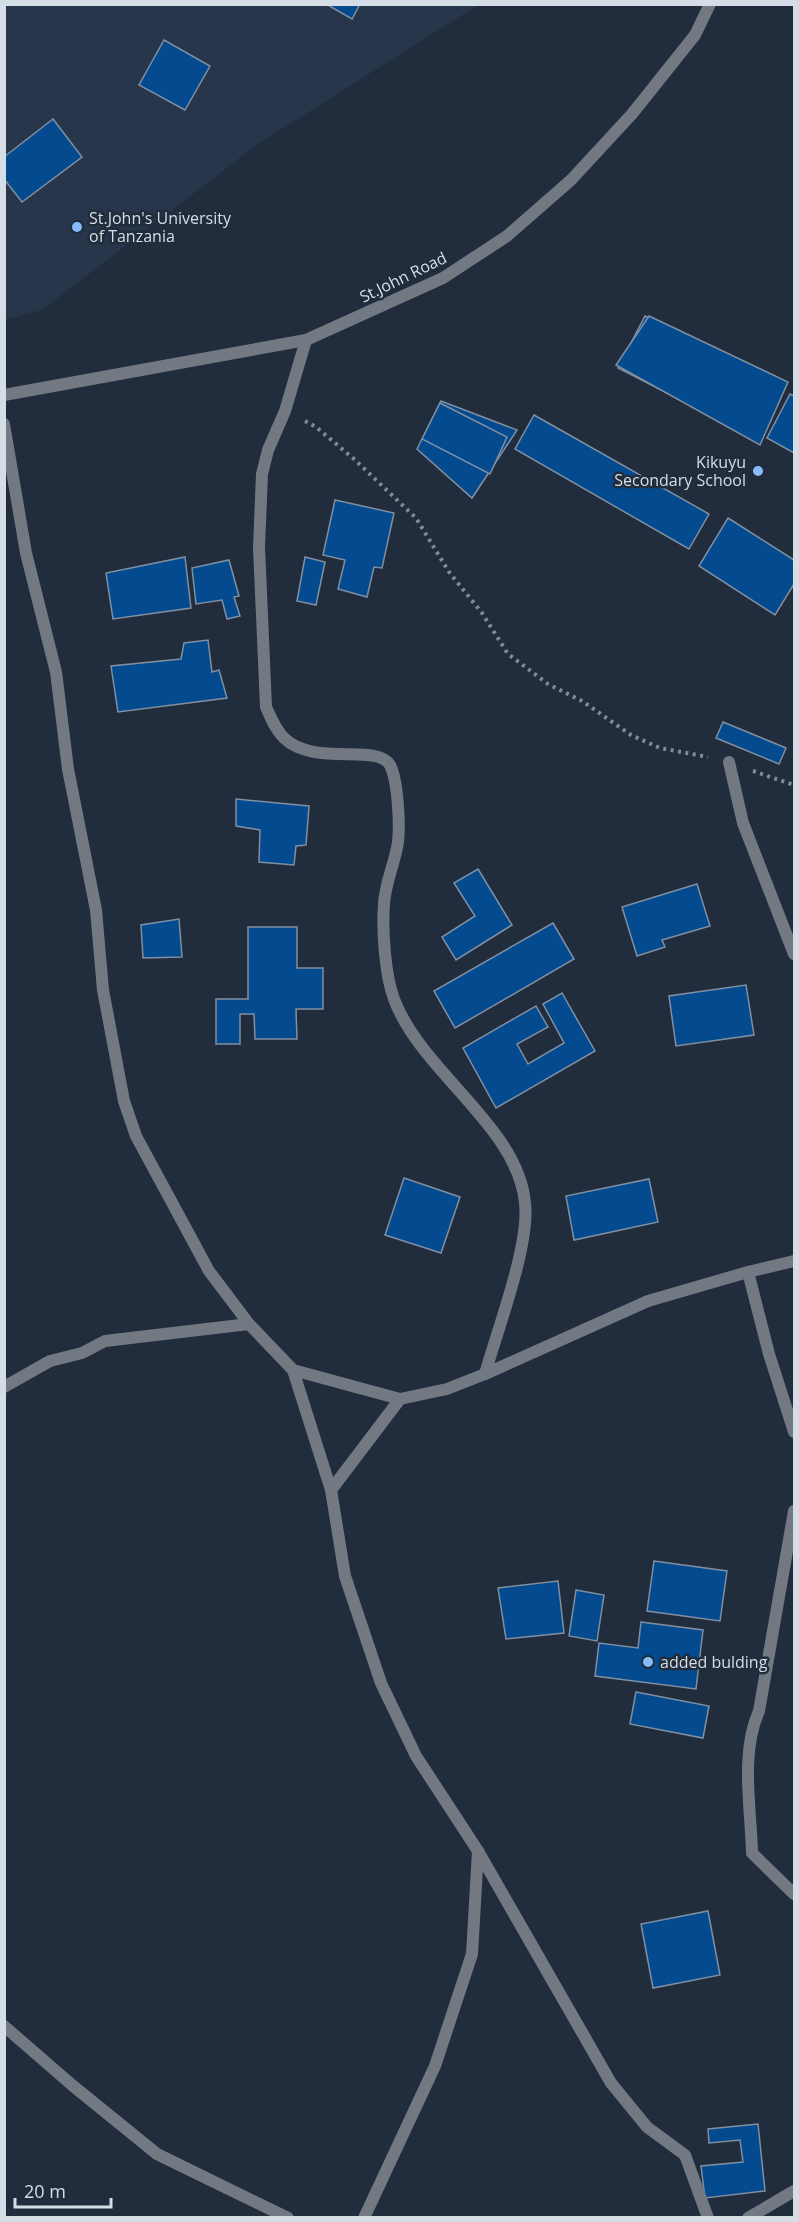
<svg xmlns="http://www.w3.org/2000/svg" width="799" height="2222" font-family="'Open Sans',sans-serif">
	<style>
		.built { fill: #27364b }
		.building { fill: #034a8f; stroke: #808fa1; stroke-width: 1.5 }
		.lines { fill: none; stroke-linecap: round; stroke-linejoin: round }
		.path { stroke: #818b97; stroke-width: 4; stroke-dasharray: 3 4.5; stroke-linecap: butt }
		.minor { stroke: #737982; stroke-width: 12 }
		.tertiary { stroke: #737982; stroke-width: 12 }
		.poi-dot { fill: #87bbfb; stroke: #212d3c; stroke-width: 2 }
		.labels { text-anchor: middle; stroke-width: 5; stroke-linejoin: round; paint-order: stroke }
		.poi-label { font-size: 16px; fill: #d5dde7; stroke: #212d3c; text-anchor: start }
		.street-label { font-size: 16px; fill: #d5dde7; stroke: #212d3c }
	</style>
	<rect width="100%" height="100%" fill="#212d3c"/>
	<polygon class="built" points="5,5 478,5 258,144 42,310 5,320"/>
	<g class="building">
		<polygon points="326,4 360,4 352,19"/>
		<polygon points="164,40 210,66 185,110 139,85"/>
		<polygon points="53,119 82,157 22,202 4,179 4,157"/>
		<polygon points="645,316 779,385 753,437 618,368"/>
		<polygon points="649,316 788,382 760,445 616,365"/>
		<polygon points="790,394 794,396 794,453 767,438"/>
		<polygon points="441,401 517,430 472,498 417,449"/>
		<polygon points="440,403 507,437 490,474 422,439"/>
		<polygon points="534,415 709,514 689,549 515,449"/>
		<polygon points="335,500 394,513 382,568 374,567 367,597 338,589 345,560 323,555"/>
		<polygon points="728,518 794,560 794,584 775,615 699,566"/>
		<polygon points="185,557 191,608 113,619 106,573"/>
		<polygon points="305,557 325,562 316,605 297,601"/>
		<polygon points="229,560 239,596 234,597 240,616 227,619 222,600 196,604 192,568"/>
		<polygon points="208,640 212,672 219,670 227,698 118,712 111,666 181,659 184,643"/>
		<polygon points="723,722 786,748 779,764 716,738"/>
		<polygon points="236,799 309,806 306,845 296,846 294,865 259,862 260,830 236,826"/>
		<polygon points="478,869 512,925 456,960 442,937 475,916 454,883"/>
		<polygon points="697,884 710,926 662,940 665,947 637,956 622,907"/>
		<polygon points="179,919 182,957 143,958 141,925"/>
		<polygon points="553,923 574,959 455,1028 434,991"/>
		<polygon points="248,927 297,927 297,968 323,968 323,1009 296,1009 297,1039 255,1039 254,1014 240,1014 240,1044 216,1044 216,999 248,999"/>
		<polygon points="746,985 754,1035 676,1046 669,996"/>
		<polygon points="562,993 595,1051 496,1108 463,1048 536,1006 548,1027 517,1044 528,1064 564,1043 543,1004"/>
		<polygon points="404,1178 460,1197 441,1253 385,1235"/>
		<polygon points="649,1179 658,1222 574,1240 566,1196"/>
		<polygon points="654,1561 727,1571 720,1621 647,1611"/>
		<polygon points="558,1581 564,1633 506,1639 498,1588"/>
		<polygon points="576,1590 604,1595 597,1641 569,1636"/>
		<polygon points="641,1622 703,1630 696,1689 595,1676 599,1643 638,1648"/>
		<polygon points="636,1692 709,1706 703,1738 630,1724"/>
		<polygon points="708,1911 720,1975 653,1988 641,1924"/>
		<polygon points="758,2124 765,2191 705,2198 701,2166 743,2162 740,2140 709,2143 708,2129"/>
	</g>
	<g class="lines">
		<g class="path">
			<polyline points="305,421 316,427 354,459 416,518 449,572 482,613 508,654 548,684 582,701 631,735 660,748 708,757"/>
			<polyline points="753,771 794,785"/>
		</g>
		<g class="minor">
			<path d="M 306,340 L 285,411 L 268,450 L 262,474 L 259,547 L 266,707 C 271,718 275,729 284,738 C 314,767 377,743 390,765 C 398,781 400,824 398,842 C 395,863 385,883 384,904 C 382,930 385,975 394,999 C 421,1072 518,1126 525,1203 C 530,1245 497,1331 485,1374"/>
			<polyline points="4,424 26,553 56,672 68,769 96,910 103,990 124,1101 136,1136 209,1271 249,1324 293,1370 400,1399 447,1389 485,1374 648,1301 748,1272 794,1261"/>
			<polyline points="729,762 743,823 794,954"/>
			<polyline points="748,1272 769,1354 794,1432"/>
			<polyline points="293,1370 331,1490 345,1576 381,1683 416,1756 478,1851 611,2083 647,2127 685,2155 708,2218"/>
			<polyline points="4,1387 50,1361 82,1353 105,1341 249,1324"/>
			<polyline points="331,1490 400,1399"/>
			<path d="M 794,1511 L 759,1711 C 740,1753 751,1808 752,1853 L 794,1894"/>
			<polyline points="4,2026 72,2085 157,2154 288,2218"/>
			<polyline points="364,2218 435,2066 472,1954 478,1851"/>
			<polyline points="748,2218 794,2191"/>
		</g>
		<polyline class="tertiary" points="4,395 306,340 443,278 507,236 571,180 632,114 695,35 710,4"/>
	</g>
	<g class="poi-dot">
		<circle cx="77" cy="227" r="6"/>
		<circle cx="758" cy="471" r="6"/>
		<circle cx="648" cy="1662" r="6"/>
	</g>
	<g class="labels">
		<g class="poi-label">
			<text x="89" y="224">St.John's University<tspan x="89" dy="18">of Tanzania</tspan></text>
			<text x="746" y="468" text-anchor="end">Kikuyu<tspan x="746" dy="18">Secondary School</tspan></text>
			<text x="660" y="1668">added bulding</text>
		</g>
		<g class="street-label">
			<text transform="translate(403 277) rotate(-26)" y="6">St.John Road</text>
		</g>
	</g>
	<rect width="799" height="2222" fill="none" stroke="#d5dde7" stroke-width="12"/>
	<path d="M15 2198v9h96v-9" fill="none" stroke="#d5dde7" stroke-width="3"/>
	<text x="24" y="2198" font-size="18" fill="#d5dde7" stroke="#212d3c" stroke-width="4.5" paint-order="stroke">20 m</text>
</svg>
